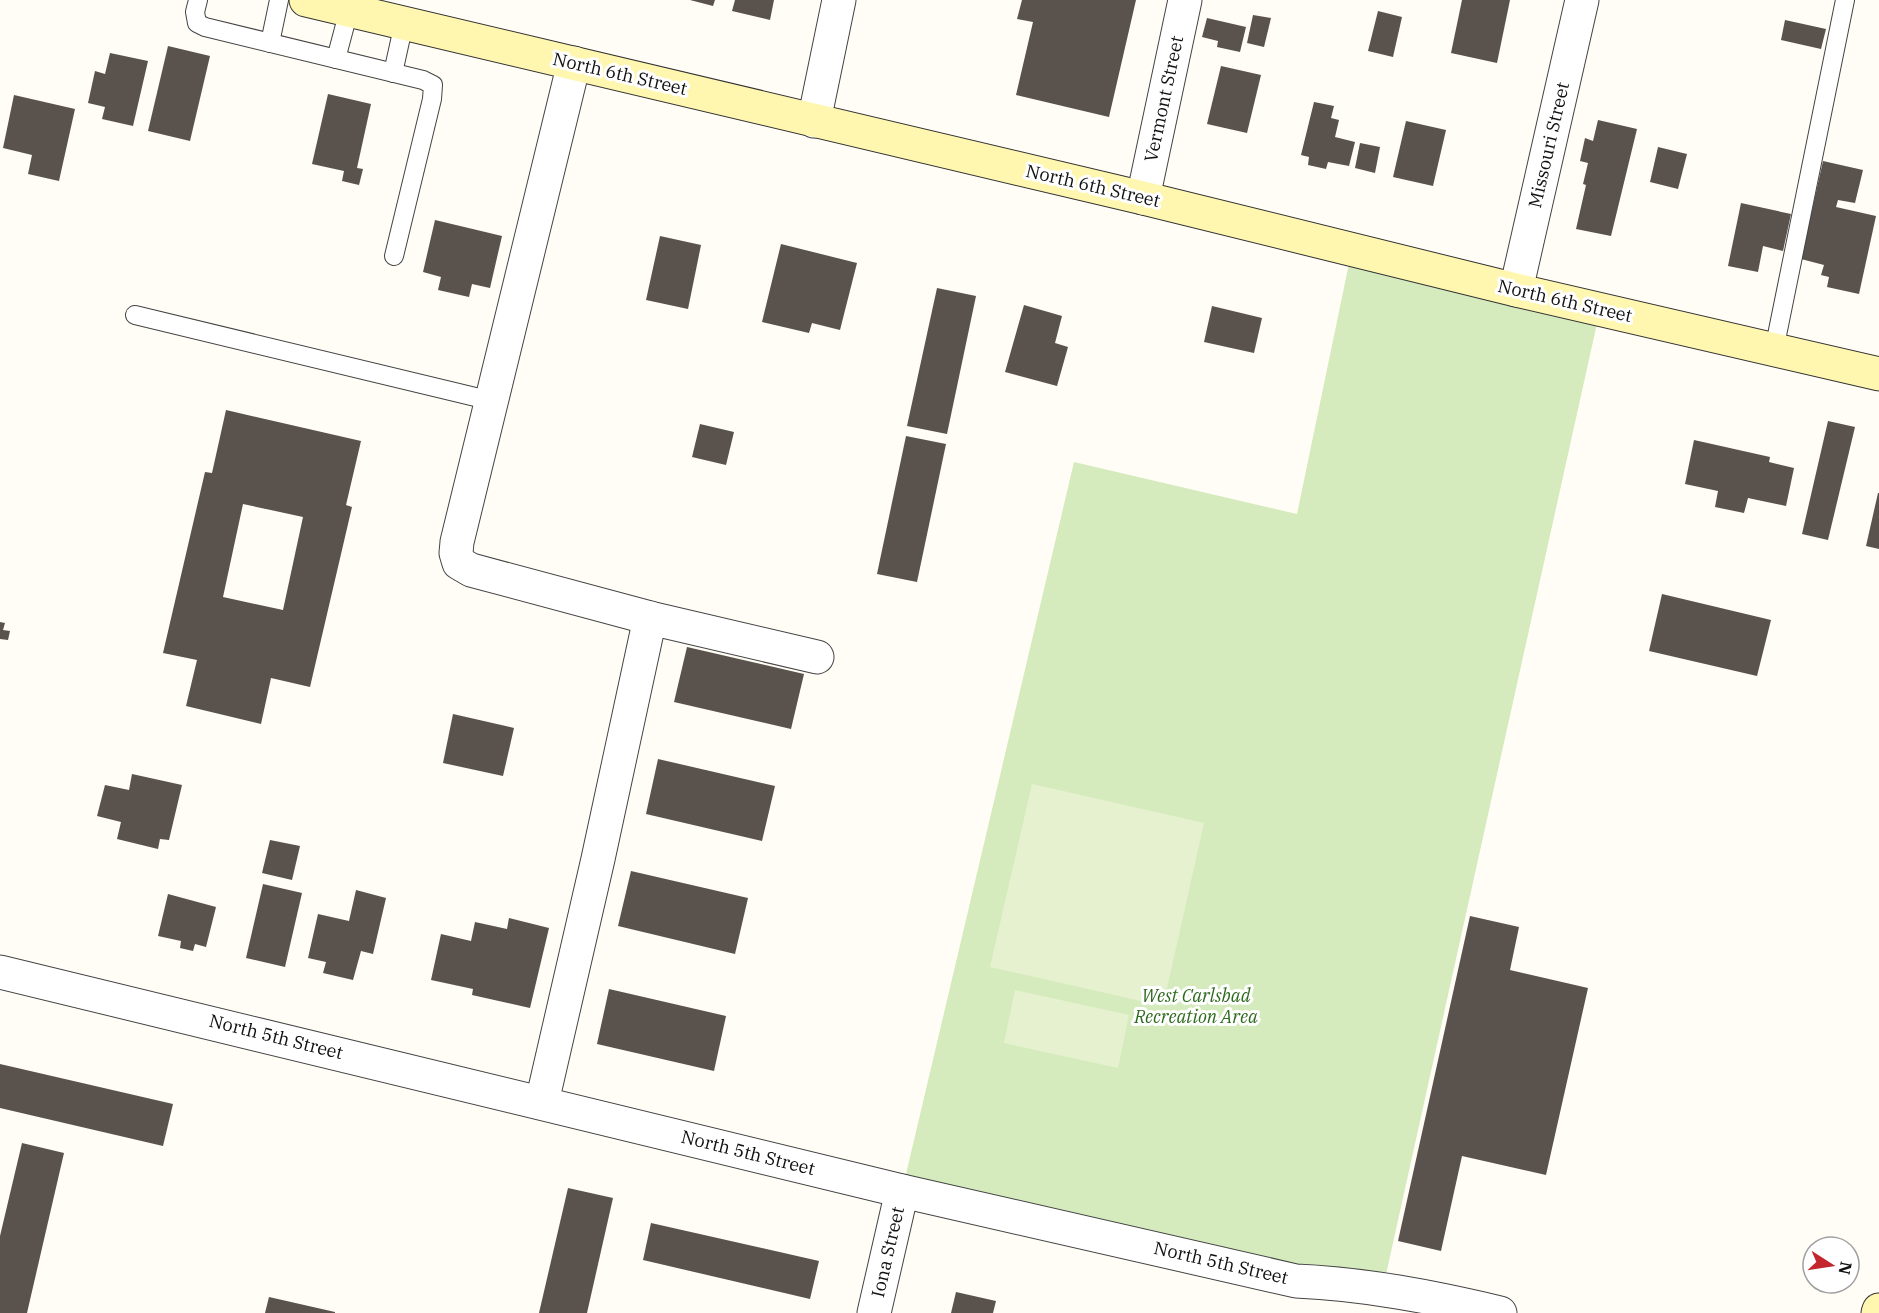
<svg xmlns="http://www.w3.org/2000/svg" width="1879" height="1313" font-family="'IBM Plex Serif',serif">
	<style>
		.green { fill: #d5ebbd }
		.pitch { fill: #e6f2cf }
		.building { fill: #5a524d; fill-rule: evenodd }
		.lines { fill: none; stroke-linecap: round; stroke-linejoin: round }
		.lane-casing { stroke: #444; stroke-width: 20 }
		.street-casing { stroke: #444; stroke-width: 35 }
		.secondary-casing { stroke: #333; stroke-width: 35 }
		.lane { stroke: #fff; stroke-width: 18 }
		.street { stroke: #fff; stroke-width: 33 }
		.secondary { stroke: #fff6b0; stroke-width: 33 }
		.labels { text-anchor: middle; stroke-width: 6; stroke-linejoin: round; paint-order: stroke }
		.street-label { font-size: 18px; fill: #111; stroke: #fff }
		.park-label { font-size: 18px; font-style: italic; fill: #2f6b1f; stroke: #fff }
	</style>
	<rect width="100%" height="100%" fill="#fffdf5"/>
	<polygon class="green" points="1352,249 1600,310 1383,1288 902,1191 1074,462 1297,514"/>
	<g class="pitch">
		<polygon points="1032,784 1204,823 1163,1006 990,967"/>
		<polygon points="1015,990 1129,1015 1118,1068 1004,1043"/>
	</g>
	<g class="building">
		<polygon points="690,0 715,0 713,6"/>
		<polygon points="735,0 774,0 770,20 732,11"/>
		<polygon points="1022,0 1136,0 1109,117 1016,95 1033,22 1017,19"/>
		<polygon points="1462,0 1510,0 1497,63 1451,53"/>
		<polygon points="1378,11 1402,17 1393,57 1368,51"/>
		<polygon points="1253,15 1271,18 1264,47 1247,43"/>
		<polygon points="1207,18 1246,27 1240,52 1217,47 1218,41 1202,37"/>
		<polygon points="1785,20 1826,29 1821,49 1781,40"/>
		<polygon points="168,46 210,56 190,141 148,131"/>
		<polygon points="110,53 148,61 133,126 102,119 105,107 88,103 95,71 105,74"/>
		<polygon points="1221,66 1261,75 1247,133 1207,124"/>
		<polygon points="328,94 371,104 357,168 363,169 359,185 342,181 344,171 312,164"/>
		<polygon points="14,95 75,109 59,181 28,174 32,155 3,148"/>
		<polygon points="1314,102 1334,106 1331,118 1339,120 1335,137 1355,142 1349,166 1328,162 1326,169 1308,165 1309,157 1301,155"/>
		<polygon points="1598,120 1637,129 1611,236 1576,229 1586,185 1583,184 1588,163 1580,161 1585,138 1593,141"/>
		<polygon points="1406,121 1446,130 1433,186 1393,177"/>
		<polygon points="1360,143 1380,147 1375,173 1355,168"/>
		<polygon points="1658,147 1687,154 1678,189 1650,182"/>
		<polygon points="1823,161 1863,170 1855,203 1838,200 1836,207 1876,216 1859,294 1827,287 1829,277 1821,275 1824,265 1801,259"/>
		<polygon points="1741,203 1791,214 1783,251 1763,246 1758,272 1728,266"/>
		<polygon points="435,220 502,236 490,288 472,284 469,297 438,290 441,277 423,272"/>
		<polygon points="660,236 701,245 688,309 646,300"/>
		<polygon points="781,244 857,263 840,330 812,323 809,333 762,322"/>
		<polygon points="937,288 976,296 947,434 907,426"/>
		<polygon points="1024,305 1062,316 1055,343 1068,347 1057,386 1005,372"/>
		<polygon points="1212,306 1262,318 1254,353 1204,342"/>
		<path d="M 226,410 L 361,441 L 346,505 L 352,507 L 310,687 L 271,678 L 261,724 L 186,706 L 197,660 L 163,653 L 205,472 L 212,473 ZM 243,504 L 303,517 L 283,610 L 223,597 Z"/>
		<polygon points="1828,421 1855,427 1828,540 1802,534"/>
		<polygon points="700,424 734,432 726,465 692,457"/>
		<polygon points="906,436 946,444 917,582 877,574"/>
		<polygon points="1694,440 1770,457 1769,462 1794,468 1786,506 1748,498 1744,513 1715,507 1718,491 1685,484"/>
		<polygon points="1878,493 1879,493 1879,549 1866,546"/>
		<polygon points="1662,594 1771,620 1757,676 1649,651"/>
		<polygon points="0,622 5,623 3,630 10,631 8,640 0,639"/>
		<polygon points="687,647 804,674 791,729 674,702"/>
		<polygon points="453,714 514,728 503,776 443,763"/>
		<polygon points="658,759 775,786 762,841 646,814"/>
		<polygon points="132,774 182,785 169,840 160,839 158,849 117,839 121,822 97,816 105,785 129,790"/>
		<polygon points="270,840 300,846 292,880 262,873"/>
		<polygon points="631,871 748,898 735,954 618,926"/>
		<polygon points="263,884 302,893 285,967 246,958"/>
		<polygon points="356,890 386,898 373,954 361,951 353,980 323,973 326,962 308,958 318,914 349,921"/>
		<polygon points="168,894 216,907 206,947 195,944 193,951 180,948 181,941 158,936"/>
		<polygon points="1470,916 1519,927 1510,970 1588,988 1546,1175 1462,1156 1441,1251 1398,1241"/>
		<polygon points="509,918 549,928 530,1008 472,995 473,989 431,980 441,934 471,941 475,922 507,929"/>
		<polygon points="609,989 726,1016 714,1071 597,1044"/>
		<polygon points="0,1064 173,1104 163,1146 0,1108"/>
		<polygon points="22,1143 64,1153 27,1313 0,1313 0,1236"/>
		<polygon points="568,1188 613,1198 587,1313 539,1313"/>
		<polygon points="651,1223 819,1261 810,1299 643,1260"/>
		<polygon points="956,1292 996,1301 993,1313 951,1313"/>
		<polygon points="269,1297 335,1312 335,1313 265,1313"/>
	</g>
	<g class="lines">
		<g class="lane-casing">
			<g id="lane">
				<polyline points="198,0 195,12 197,23 205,27 423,80 433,85 432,99 394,256"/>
				<polyline points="270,43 279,0"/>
				<polyline points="336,59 349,10"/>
				<polyline points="393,73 404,23"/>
				<polyline points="135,315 492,401"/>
				<polyline points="1774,350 1845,0"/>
			</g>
		</g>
		<g class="street-casing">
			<g id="street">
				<polyline points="574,63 457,542 456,553 459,563 471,570 650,618 817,657"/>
				<polyline points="814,121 839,0"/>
				<polyline points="1143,198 1185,0"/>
				<polyline points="1516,290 1582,0"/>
				<path d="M 0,972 L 902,1191 L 1296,1281 C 1366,1284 1432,1297 1500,1313"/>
				<polyline points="542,1102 598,859 650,618"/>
				<polyline points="874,1313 902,1191"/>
			</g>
		</g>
		<g class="secondary-casing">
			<g id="secondary">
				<polyline points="306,0 1143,198 1516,290 1879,374"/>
				<polyline points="1878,1313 1879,1310"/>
			</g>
		</g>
		<use href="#lane" class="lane"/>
		<use href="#street" class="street"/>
		<use href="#secondary" class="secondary"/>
	</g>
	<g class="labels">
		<g class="street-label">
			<text transform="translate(620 74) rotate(13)" y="6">North 6th Street</text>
			<text transform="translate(1164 99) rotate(-78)" y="6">Vermont Street</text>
			<text transform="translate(1549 145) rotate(-77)" y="6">Missouri Street</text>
			<text transform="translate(1093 186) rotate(13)" y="6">North 6th Street</text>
			<text transform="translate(1565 301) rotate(13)" y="6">North 6th Street</text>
			<text transform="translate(276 1037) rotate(14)" y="6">North 5th Street</text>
			<text transform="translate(748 1153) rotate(14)" y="6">North 5th Street</text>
			<text transform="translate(888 1252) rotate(-77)" y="6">Iona Street</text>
			<text transform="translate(1221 1263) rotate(13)" y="6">North 5th Street</text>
		</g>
		<g class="park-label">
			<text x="1196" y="1002">West Carlsbad<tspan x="1196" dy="21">Recreation Area</tspan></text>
		</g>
	</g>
	<g transform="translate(1831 1265) rotate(102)"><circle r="28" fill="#ffffff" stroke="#a0a0a0" stroke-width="1.5"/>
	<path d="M0-4.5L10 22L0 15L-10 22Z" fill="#c4262e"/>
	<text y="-9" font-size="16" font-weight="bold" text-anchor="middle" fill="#111111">N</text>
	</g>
</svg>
